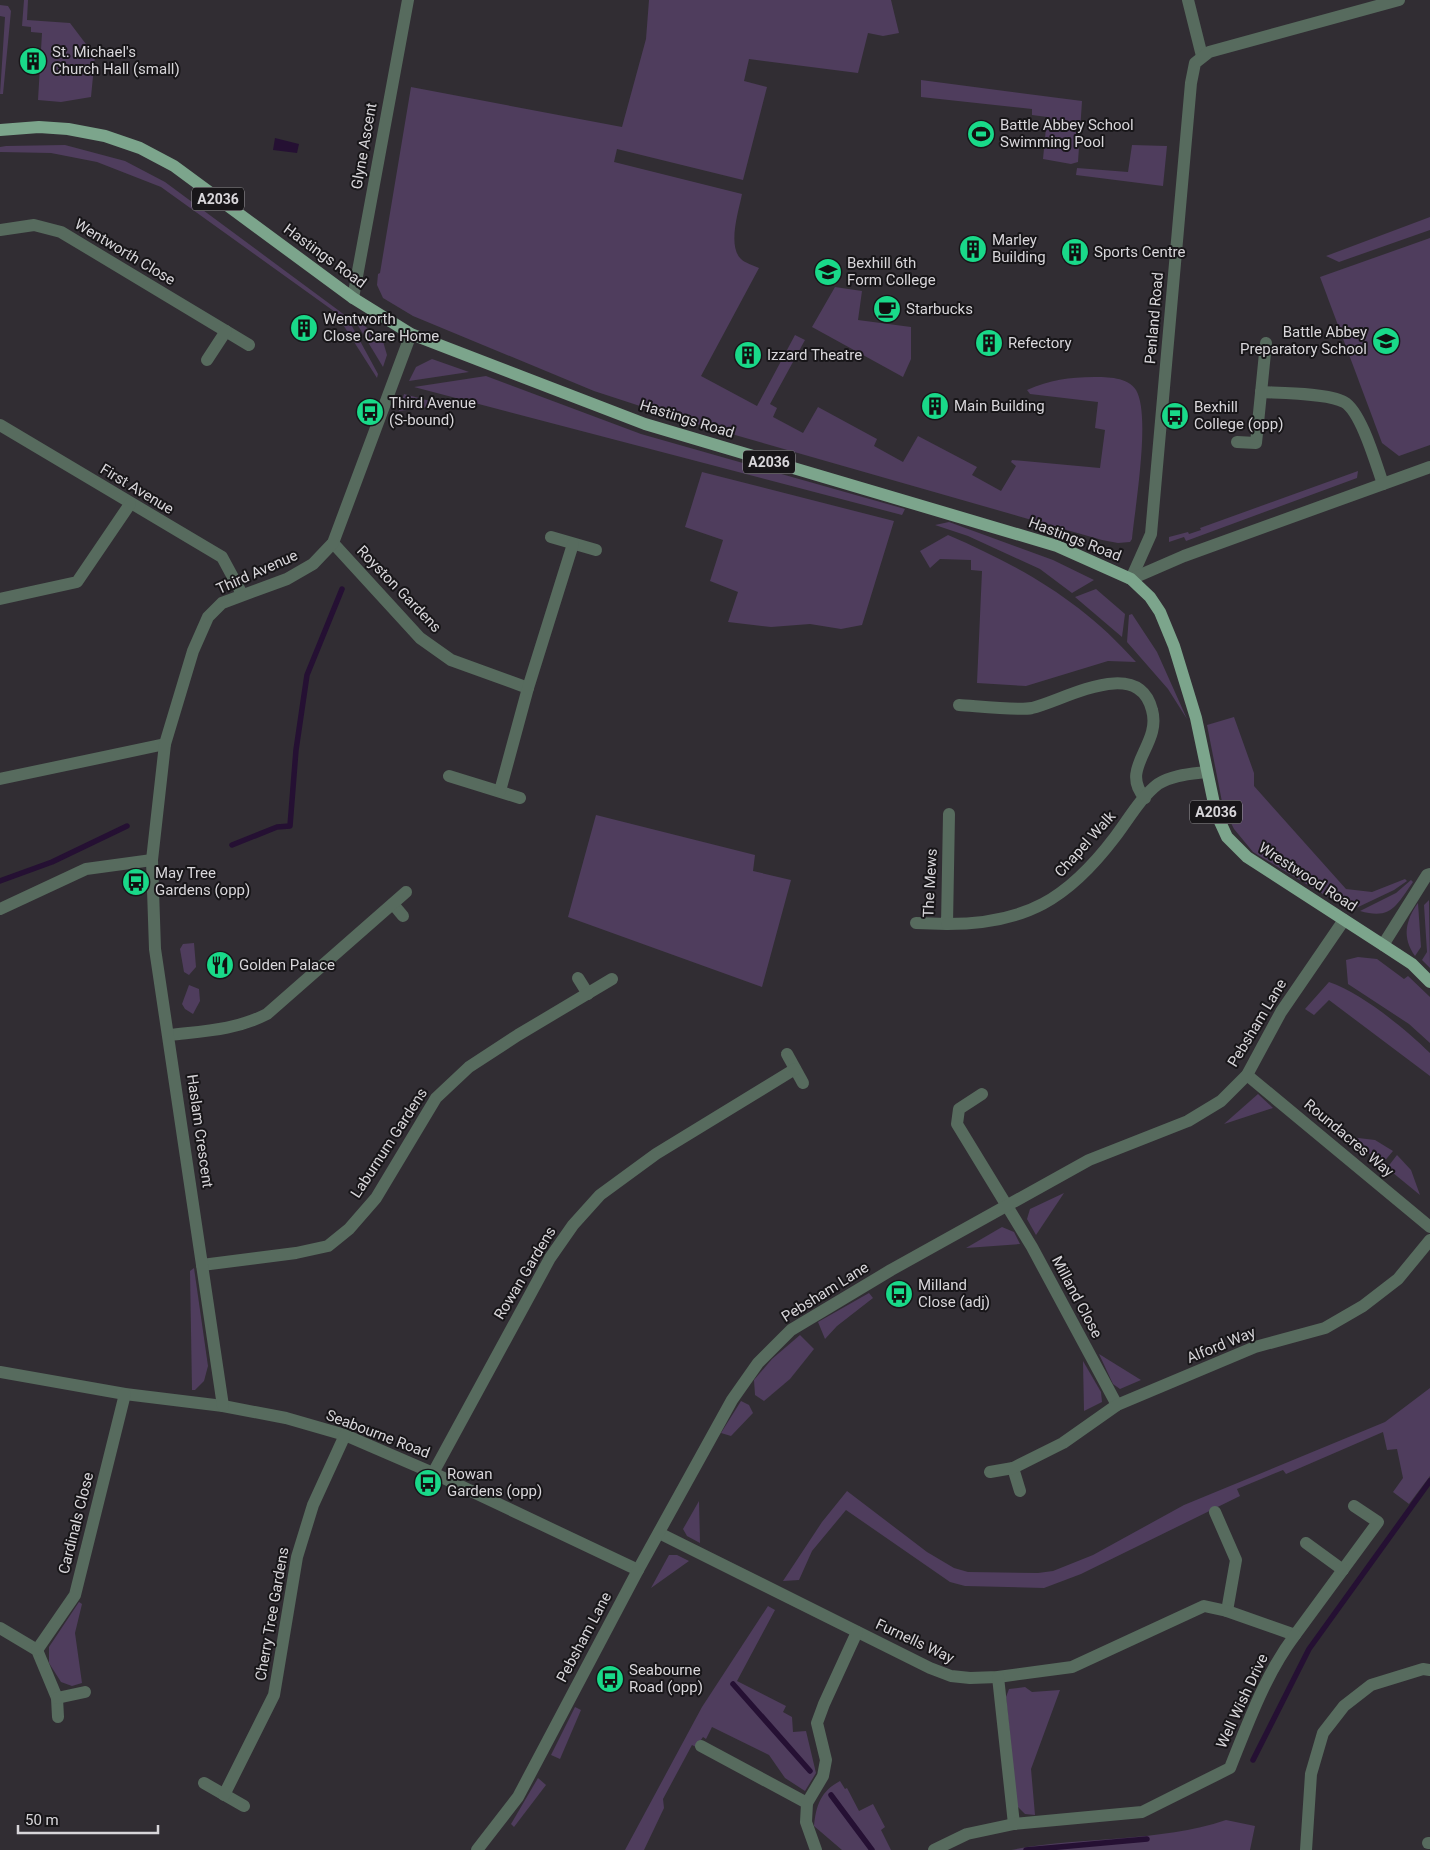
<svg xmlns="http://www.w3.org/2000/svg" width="1430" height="1850" font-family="Roboto,sans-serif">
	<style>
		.green { fill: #4f3d5d }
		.water { fill: #251033 }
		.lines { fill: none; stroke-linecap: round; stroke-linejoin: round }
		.stream { stroke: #251033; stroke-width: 5.5 }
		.minor { stroke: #576b5e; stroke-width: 12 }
		.primary { stroke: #7ca58c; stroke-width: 12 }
		.labels { text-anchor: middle; stroke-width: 4; stroke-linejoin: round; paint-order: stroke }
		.shield { fill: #181619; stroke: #9e9ca0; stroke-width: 1 }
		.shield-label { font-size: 14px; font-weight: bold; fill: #d8d6da }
		.poi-label { font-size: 15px; fill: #d8d6da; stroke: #181619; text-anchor: start }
		.street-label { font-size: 15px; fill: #d8d6da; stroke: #181619 }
	</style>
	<rect width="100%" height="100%" fill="#312d33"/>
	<g class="green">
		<polygon points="24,0 28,0 27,20 70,23 95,56 91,97 61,102 38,100 42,33 31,32 31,27 22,26"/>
		<path d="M 649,0 L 891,0 L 899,33 L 883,36 L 868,33 L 858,73 L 749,59 L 744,81 L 767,87 L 743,180 L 617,149 L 614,162 L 742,194 C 739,210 727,246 741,259 C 745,263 753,265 759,268 L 701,376 L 757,406 L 795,335 L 805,340 L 770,404 L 777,408 L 773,417 L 803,433 L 818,407 L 877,439 L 874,446 L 903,462 L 918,436 L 977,467 L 972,475 L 1001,491 L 1016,466 L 1011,462 L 1012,460 L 1100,468 L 1105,430 L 1095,428 L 1098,402 L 1030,394 L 1027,390 C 1050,380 1069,377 1094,377 C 1107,377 1128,377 1136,390 C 1151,415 1135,507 1132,539 L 1130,542 L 1118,543 L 1102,540 L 686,421 L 594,391 L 413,316 L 383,298 L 377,285 L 378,274 L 380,273 L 411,87 L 622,127 L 646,39 Z"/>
		<polygon points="0,5 8,6 11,11 3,94 0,94 5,17 0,16"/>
		<polygon points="921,80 1082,101 1078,162 1071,164 1043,159 1047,117 1032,115 1032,109 921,97"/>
		<polygon points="65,145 125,161 165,182 338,310 347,317 378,374 377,378 335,312 161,187 97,162 51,153 0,152 0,147 6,146"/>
		<polygon points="1132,145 1167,146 1163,186 1076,175 1077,168 1128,172"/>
		<polygon points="1430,217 1430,230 1339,262 1326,256"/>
		<polygon points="1430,238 1430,445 1399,456 1382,443 1320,277"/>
		<polygon points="835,287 862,291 858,320 911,327 911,359 903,377 812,327"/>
		<polygon points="354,319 382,338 387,355 383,367"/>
		<polygon points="432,359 469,372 409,381 416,367"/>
		<polygon points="486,376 641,434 905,509 902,515 414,387"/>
		<polygon points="404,394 445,405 399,411"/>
		<polygon points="1358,471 1357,478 1186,541 1184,537 1169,542 1169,537 1188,532 1189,534 1201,530 1200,528"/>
		<polygon points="702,472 894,521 862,625 841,629 810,624 771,627 728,622 738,592 710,581 723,540 685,527"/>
		<polygon points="949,522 1053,560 1094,580 1072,593 1040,569 968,536 935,525"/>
		<path d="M 948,535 C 1022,567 1082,601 1136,662 L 1108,661 L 1026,686 L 977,683 L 982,571 L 971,570 L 971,560 L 940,559 L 930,568 L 920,551 Z"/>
		<polygon points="1096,589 1125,614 1122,637 1075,597"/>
		<polygon points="1132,614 1157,652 1187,719 1168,689 1127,642 1129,615"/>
		<polygon points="1234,717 1254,773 1254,786 1346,889 1372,892 1405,879 1407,881 1394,890 1354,909 1338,903 1253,852 1234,829 1223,807 1207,725"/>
		<polygon points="596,815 755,855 753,871 791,880 762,987 568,917"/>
		<path d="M 1411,880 L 1413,882 C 1396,906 1391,920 1360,911 L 1396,893 Z"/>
		<polygon points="1429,900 1430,968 1422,960 1427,952 1424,905"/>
		<path d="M 1418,903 L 1421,947 L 1415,956 C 1402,938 1405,921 1418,903 Z"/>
		<polygon points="194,943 196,967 189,975 184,972 180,949 183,944"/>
		<polygon points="1358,957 1377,959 1404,979 1408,976 1430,997 1430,1043 1409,1024 1348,984 1346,960"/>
		<path d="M 1329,982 C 1363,994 1404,1028 1430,1053 L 1430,1076 L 1329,1000 L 1314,1015 L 1305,1009 Z"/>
		<polygon points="189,985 199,989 200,1001 193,1014 185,1009 182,1004"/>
		<polygon points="1258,1094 1273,1108 1224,1124"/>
		<polygon points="1350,1137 1375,1140 1393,1151 1382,1164"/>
		<polygon points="1397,1155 1411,1170 1420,1195 1387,1168"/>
		<polygon points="1064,1193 1036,1235 1027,1219 1030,1209"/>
		<polygon points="1002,1227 1014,1232 1020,1244 966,1248"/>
		<polygon points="194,1268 208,1366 204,1381 195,1390 192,1390 190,1271"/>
		<polygon points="869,1293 873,1298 837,1326 825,1339 818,1322"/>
		<polygon points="800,1335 814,1349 790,1379 764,1401 755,1395 754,1380 772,1359"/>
		<polygon points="1099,1354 1141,1380 1120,1389 1113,1384"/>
		<polygon points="1083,1361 1101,1392 1102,1402 1084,1411"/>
		<polygon points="1430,1388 1430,1476 1409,1504 1393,1492 1403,1478 1397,1449 1387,1450 1383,1432 1286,1474 1283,1470 1237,1489 1240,1496 1081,1574 1044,1588 965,1586 950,1582 846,1510 812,1551 799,1580 783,1581 822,1522 847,1491 927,1552 954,1568 968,1572 1038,1573 1053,1571 1093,1555 1184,1505 1385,1422"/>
		<polygon points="741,1401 749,1405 753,1413 731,1436 721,1433"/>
		<polygon points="699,1501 700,1543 687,1536 683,1529"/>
		<polygon points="669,1555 677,1555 689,1561 651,1588"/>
		<polygon points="79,1602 82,1604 75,1633 82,1683 72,1686 61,1682 49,1663 49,1647"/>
		<polygon points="768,1606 775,1610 737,1681 786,1706 783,1712 792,1717 793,1732 806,1731 816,1773 805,1791 785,1778 769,1755 712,1727 706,1739 703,1737 696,1747 692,1745 663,1799 664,1808 644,1850 625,1850 702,1707"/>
		<polygon points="1025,1687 1032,1692 1060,1690 1031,1769 1035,1815 1025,1814 1017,1806 1006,1697 1009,1689"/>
		<polygon points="575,1707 581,1710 560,1759 551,1755"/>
		<polygon points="538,1778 546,1785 514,1827 511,1824"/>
		<path d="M 840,1781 L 845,1789 L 847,1788 L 859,1811 L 873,1804 L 885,1827 L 881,1830 L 891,1850 L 842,1850 L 814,1826 C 816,1805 821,1791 840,1781 Z"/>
		<path d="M 1226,1820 L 1255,1826 L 1250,1850 L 1011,1850 C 1082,1836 1157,1843 1226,1820 Z"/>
	</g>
	<polygon class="water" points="275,138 299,144 297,153 273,150"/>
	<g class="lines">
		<g class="stream">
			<polyline points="232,845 277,827 290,826 296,750 307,675 342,589"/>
			<polyline points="0,881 52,862 127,826"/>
			<polyline points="733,1684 810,1771"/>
			<polyline points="1253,1760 1309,1649 1430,1481"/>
			<polyline points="831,1795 872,1850"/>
			<polyline points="1026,1850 1147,1839"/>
		</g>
		<g class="minor">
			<polyline points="1188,0 1202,56"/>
			<polyline points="0,230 34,225 61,232 249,345"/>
			<polyline points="353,298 408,0"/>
			<polyline points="207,360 226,331"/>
			<path d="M 1261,392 C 1281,393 1328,393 1344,402 C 1361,411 1376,464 1383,484"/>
			<polyline points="0,425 222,557 242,594"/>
			<polyline points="1237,442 1256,443 1266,343"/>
			<polyline points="551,537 596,550"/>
			<polyline points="333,543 420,638 451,660 528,688"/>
			<polyline points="1131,579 1151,534 1191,83 1195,63 1209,52 1399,0"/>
			<polyline points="1131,579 1184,556 1430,467"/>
			<polyline points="0,599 77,582 130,504"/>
			<path d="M 959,705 C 976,706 1017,711 1032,708 C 1063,701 1138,655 1152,710 C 1162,745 1118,768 1145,798"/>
			<polyline points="449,776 520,798"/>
			<polyline points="0,779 165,744"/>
			<polyline points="500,791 528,688 573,544"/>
			<polyline points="393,904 403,916"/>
			<polyline points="0,909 86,869 152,860"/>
			<polyline points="916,923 947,924 949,814"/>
			<path d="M 947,924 C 1026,924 1068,899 1115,837 C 1128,820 1141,797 1158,784 C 1172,775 1190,774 1206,772"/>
			<polyline points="1383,945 1427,875 1430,874"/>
			<polyline points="578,978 588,994"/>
			<path d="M 170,1035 C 204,1031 236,1030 267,1014 L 406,892"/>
			<polyline points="787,1054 803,1083"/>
			<polyline points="1247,1075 1430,1227"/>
			<polyline points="982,1094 959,1109 957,1124 1032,1247 1117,1405"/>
			<polyline points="202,1265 296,1253 328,1246 349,1229 376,1198 436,1098 469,1067 518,1035 612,979"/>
			<polyline points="0,1372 125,1394 223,1406 286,1418 345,1435 433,1473 638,1570"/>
			<polyline points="223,1406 155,949 152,860 165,744 193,651 208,617 222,603 287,579 313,564 333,543 411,334"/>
			<polyline points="1013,1468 1020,1491"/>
			<polyline points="990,1472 1013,1468 1063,1443 1117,1405 1255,1347 1325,1328 1363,1306 1398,1279 1430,1240"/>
			<polyline points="433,1473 550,1258 573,1225 600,1195 656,1154 795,1069"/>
			<polyline points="1215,1512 1236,1560 1227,1611"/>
			<polyline points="659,1533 930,1668 951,1676 970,1678 998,1677 1072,1667 1204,1606 1227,1611 1295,1635 1378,1522 1354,1506"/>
			<polyline points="1306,1543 1343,1570"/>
			<polyline points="0,1628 37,1650 57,1698 58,1717"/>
			<polyline points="37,1650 75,1595 125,1394"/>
			<polyline points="998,1677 1014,1824"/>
			<polyline points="57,1698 85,1692"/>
			<polyline points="701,1746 807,1803"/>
			<polyline points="204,1783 244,1806"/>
			<polyline points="224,1795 274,1695 297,1557 313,1505 345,1435"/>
			<polyline points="1428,1843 1430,1843"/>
			<polyline points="477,1850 518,1797 638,1570 732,1400 758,1363 791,1330 891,1270 1089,1160 1188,1121 1221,1101 1247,1075 1281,1012 1344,920"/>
			<polyline points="816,1850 806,1822 807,1803 823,1776 826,1760 817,1723 824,1704 857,1632"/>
			<path d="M 934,1850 L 967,1834 L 1014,1824 L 1142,1812 L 1230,1768 C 1248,1723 1265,1675 1295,1635"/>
			<polyline points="1306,1850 1311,1774 1323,1733 1344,1706 1371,1685 1423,1669 1430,1670"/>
		</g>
		<polyline class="primary" points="0,130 39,127 68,129 105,136 140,148 174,166 353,298 411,334 645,424 1057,546 1131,579 1150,597 1160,612 1174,646 1196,718 1216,813 1227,837 1247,857 1383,945 1412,964 1430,982"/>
	</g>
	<defs>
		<g id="building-disc" transform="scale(1.4375)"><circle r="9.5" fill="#19d989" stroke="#181619"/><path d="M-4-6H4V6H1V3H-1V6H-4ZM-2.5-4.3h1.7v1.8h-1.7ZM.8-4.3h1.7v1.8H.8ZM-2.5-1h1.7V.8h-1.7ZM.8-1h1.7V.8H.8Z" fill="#111"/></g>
		<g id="stadium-disc" transform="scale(1.4375)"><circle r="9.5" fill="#19d989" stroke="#181619"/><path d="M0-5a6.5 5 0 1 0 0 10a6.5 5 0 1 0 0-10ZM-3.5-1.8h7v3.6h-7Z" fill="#111"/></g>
		<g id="university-disc" transform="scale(1.4375)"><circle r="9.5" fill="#19d989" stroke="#181619"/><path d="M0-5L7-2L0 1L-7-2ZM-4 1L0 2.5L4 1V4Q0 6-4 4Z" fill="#111"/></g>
		<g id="cafe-disc" transform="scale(1.4375)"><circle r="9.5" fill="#19d989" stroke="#181619"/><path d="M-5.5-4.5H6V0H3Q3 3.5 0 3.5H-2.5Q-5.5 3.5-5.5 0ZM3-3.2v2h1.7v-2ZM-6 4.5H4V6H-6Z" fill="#111"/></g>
		<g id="school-disc" transform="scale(1.4375)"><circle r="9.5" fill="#19d989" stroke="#181619"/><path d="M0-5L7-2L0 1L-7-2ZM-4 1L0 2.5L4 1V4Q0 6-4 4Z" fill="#111"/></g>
		<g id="bus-disc" transform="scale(1.4375)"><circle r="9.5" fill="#19d989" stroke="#181619"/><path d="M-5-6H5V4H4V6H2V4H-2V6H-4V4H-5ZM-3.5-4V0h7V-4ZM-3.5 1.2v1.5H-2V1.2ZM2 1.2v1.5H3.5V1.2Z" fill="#111"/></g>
		<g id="restaurant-disc" transform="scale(1.4375)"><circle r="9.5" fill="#19d989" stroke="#181619"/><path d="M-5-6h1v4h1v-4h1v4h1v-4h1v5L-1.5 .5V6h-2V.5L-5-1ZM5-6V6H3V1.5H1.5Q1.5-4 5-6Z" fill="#111"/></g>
	</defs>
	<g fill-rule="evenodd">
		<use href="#building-disc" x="33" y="61"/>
		<use href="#stadium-disc" x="981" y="134"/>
		<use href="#building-disc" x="973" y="249"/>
		<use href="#building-disc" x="1075" y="252"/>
		<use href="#university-disc" x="828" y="272"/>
		<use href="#cafe-disc" x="887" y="309"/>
		<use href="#building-disc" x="304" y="328"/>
		<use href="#school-disc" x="1386" y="341"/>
		<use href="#building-disc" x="989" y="343"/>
		<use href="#building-disc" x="748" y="355"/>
		<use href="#building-disc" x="935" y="406"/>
		<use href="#bus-disc" x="370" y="412"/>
		<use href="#bus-disc" x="1175" y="416"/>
		<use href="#bus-disc" x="136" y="882"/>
		<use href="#restaurant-disc" x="220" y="965"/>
		<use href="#bus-disc" x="899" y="1294"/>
		<use href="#bus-disc" x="428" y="1483"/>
		<use href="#bus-disc" x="610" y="1679"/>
	</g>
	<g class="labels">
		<g class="shield">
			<rect x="192" y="187.5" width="52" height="23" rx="4"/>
			<rect x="743" y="450.5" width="52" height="23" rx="4"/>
			<rect x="1190" y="800.5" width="52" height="23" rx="4"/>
		</g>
		<g class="shield-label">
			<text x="218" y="204">A2036</text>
			<text x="769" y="467">A2036</text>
			<text x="1216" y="817">A2036</text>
		</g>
		<g class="poi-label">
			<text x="52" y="57">St. Michael's<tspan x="52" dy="17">Church Hall (small)</tspan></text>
			<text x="1000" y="130">Battle Abbey School<tspan x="1000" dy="17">Swimming Pool</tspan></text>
			<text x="992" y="245">Marley<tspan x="992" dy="17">Building</tspan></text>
			<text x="1094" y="257">Sports Centre</text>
			<text x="847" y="268">Bexhill 6th<tspan x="847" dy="17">Form College</tspan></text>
			<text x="906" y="314">Starbucks</text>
			<text x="323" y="324">Wentworth<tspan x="323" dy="17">Close Care Home</tspan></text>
			<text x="1367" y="337" text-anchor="end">Battle Abbey<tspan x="1367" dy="17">Preparatory School</tspan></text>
			<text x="1008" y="348">Refectory</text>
			<text x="767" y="360">Izzard Theatre</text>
			<text x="389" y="408">Third Avenue<tspan x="389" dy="17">(S-bound)</tspan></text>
			<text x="954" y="411">Main Building</text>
			<text x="1194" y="412">Bexhill<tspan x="1194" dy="17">College (opp)</tspan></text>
			<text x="155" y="878">May Tree<tspan x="155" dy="17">Gardens (opp)</tspan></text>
			<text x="239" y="970">Golden Palace</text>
			<text x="918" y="1290">Milland<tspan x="918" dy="17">Close (adj)</tspan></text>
			<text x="447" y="1479">Rowan<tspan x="447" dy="17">Gardens (opp)</tspan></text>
			<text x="629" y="1675">Seabourne<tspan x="629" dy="17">Road (opp)</tspan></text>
		</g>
		<g class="street-label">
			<text transform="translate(364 146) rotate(-80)" y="5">Glyne Ascent</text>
			<text transform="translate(125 252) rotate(31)" y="5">Wentworth Close</text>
			<text transform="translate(325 256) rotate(36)" y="5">Hastings Road</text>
			<text transform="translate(1154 318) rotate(-85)" y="5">Penland Road</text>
			<text transform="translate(687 419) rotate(17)" y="5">Hastings Road</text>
			<text transform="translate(137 489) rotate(31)" y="5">First Avenue</text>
			<text transform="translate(1075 539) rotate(21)" y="5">Hastings Road</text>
			<text transform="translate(257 572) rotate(-24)" y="5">Third Avenue</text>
			<text transform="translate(399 589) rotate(46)" y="5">Royston Gardens</text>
			<text transform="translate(1085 844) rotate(-48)" y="5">Chapel Walk</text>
			<text transform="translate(1308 877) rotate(33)" y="5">Wrestwood Road</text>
			<text transform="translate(930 883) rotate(-87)" y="5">The Mews</text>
			<text transform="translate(1257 1023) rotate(-59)" y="5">Pebsham Lane</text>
			<text transform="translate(200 1131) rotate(82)" y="5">Haslam Crescent</text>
			<text transform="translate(1349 1138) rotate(40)" y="5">Roundacres Way</text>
			<text transform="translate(389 1143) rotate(-57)" y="5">Laburnum Gardens</text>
			<text transform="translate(525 1273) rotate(-59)" y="5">Rowan Gardens</text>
			<text transform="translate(825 1292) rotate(-32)" y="5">Pebsham Lane</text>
			<text transform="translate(1077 1297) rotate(62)" y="5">Milland Close</text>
			<text transform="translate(1221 1345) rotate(-22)" y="5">Alford Way</text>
			<text transform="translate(378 1434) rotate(21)" y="5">Seabourne Road</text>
			<text transform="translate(76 1523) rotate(-76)" y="5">Cardinals Close</text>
			<text transform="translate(272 1614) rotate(-80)" y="5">Cherry Tree Gardens</text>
			<text transform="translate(584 1637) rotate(-62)" y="5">Pebsham Lane</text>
			<text transform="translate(915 1641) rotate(25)" y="5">Furnells Way</text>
			<text transform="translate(1242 1701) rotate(-65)" y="5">Well Wish Drive</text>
		</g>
	</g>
	<path d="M18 1825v8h140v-8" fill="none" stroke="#d8d6da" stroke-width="2.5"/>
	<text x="25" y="1825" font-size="15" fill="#d8d6da" stroke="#181619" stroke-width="4" paint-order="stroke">50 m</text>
</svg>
